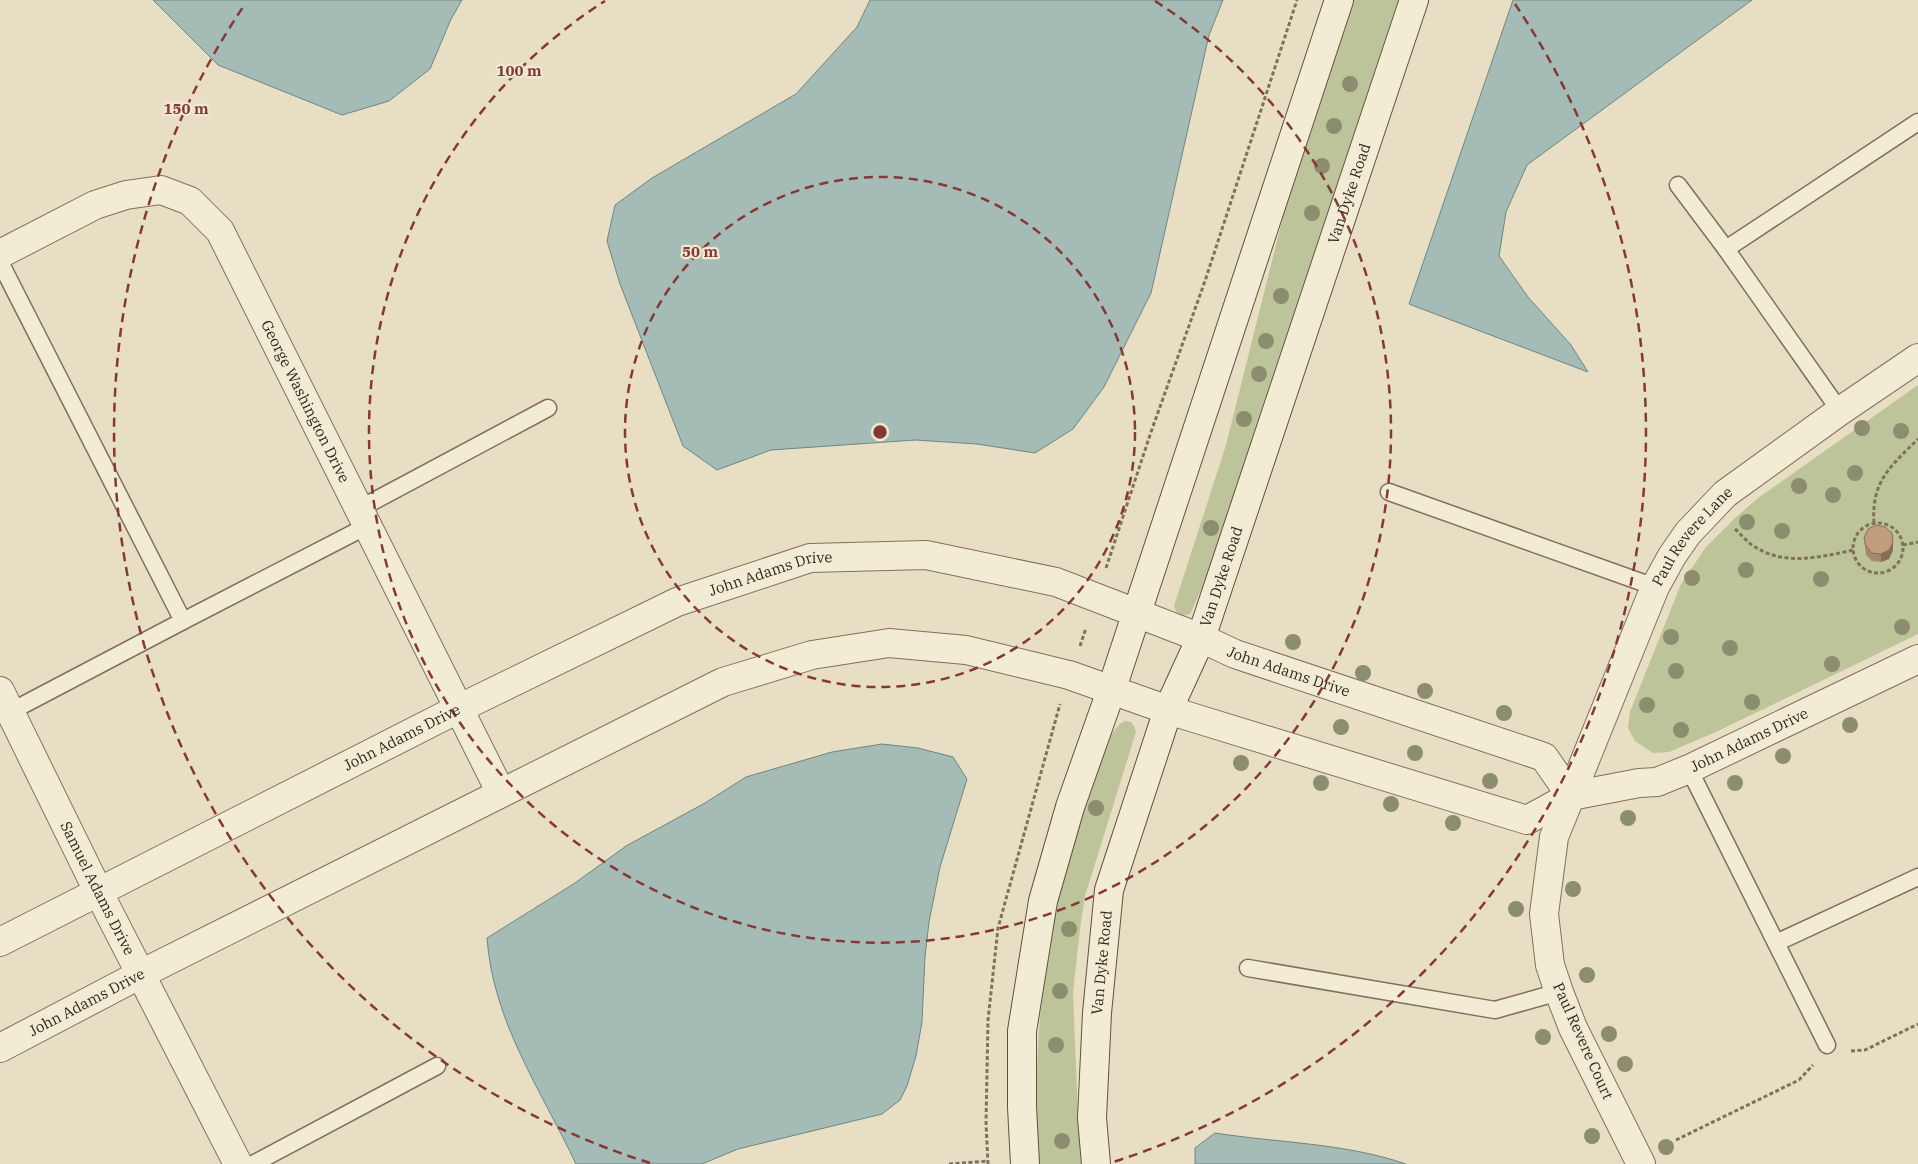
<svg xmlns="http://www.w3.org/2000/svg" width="1918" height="1164" font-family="'IBM Plex Serif',serif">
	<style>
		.green { fill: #bdc499 }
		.water { fill: #a5bbb5; stroke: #6d8782 }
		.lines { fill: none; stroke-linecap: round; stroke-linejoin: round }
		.lane-casing { stroke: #7f715c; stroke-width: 19 }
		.street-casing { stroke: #7f715c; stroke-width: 30 }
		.secondary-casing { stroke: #615240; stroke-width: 30 }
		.path { stroke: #7f715c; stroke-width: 3; stroke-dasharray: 4 2.5; stroke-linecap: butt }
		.lane { stroke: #f3ecd5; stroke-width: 16 }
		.street { stroke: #f3ecd5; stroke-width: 28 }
		.secondary { stroke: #f3ecd5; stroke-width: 28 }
		.tree { fill: #8b8d6e }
		.wall { fill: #a6876c }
		.shaded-wall { fill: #876e58 }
		.building { fill: #c19d7e; stroke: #876e58 }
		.ring { fill: none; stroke: #863835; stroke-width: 2.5; stroke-dasharray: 9 6 }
		.labels { text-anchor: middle; stroke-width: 4.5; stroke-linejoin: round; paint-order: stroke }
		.street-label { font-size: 15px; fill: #31281e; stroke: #f0e9d2 }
		.centre { fill: #863835; stroke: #f0e9d2; stroke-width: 2.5 }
		.ring-label { font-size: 15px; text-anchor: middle; font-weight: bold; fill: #863835; stroke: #f0e9d2; stroke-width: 4.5; stroke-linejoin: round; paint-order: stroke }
	</style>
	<rect width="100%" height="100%" fill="#e7dec3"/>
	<g class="green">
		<path d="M 1354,0 L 1398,0 L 1206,579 L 1190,614 C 1181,617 1177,615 1174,606 L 1226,445 L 1287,201 Z"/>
		<polygon points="1918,385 1918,634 1716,732 1669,752 1653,753 1635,741 1628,728 1630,712 1681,584 1706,547 1734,519 1758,498"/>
		<path d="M 1125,721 L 1131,722 L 1134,726 L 1136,732 L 1085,896 L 1080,929 L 1073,993 L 1078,1117 L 1081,1164 L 1039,1164 C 1034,1091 1037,1017 1049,945 C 1058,892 1074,841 1090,791 C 1097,771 1106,730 1125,721 Z"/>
	</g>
	<g class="water">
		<polygon points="153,0 462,0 451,19 430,69 389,101 342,115 218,65"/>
		<polygon points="870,0 1223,0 1209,35 1151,293 1104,387 1073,429 1035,453 977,444 915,440 771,450 717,470 683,446 620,284 607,241 615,205 652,178 796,94 857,27"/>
		<polygon points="1513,0 1752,0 1527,165 1506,212 1499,256 1528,297 1571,345 1588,372 1409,304"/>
		<path d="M 882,744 L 918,748 L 953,757 L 967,779 L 940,867 L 929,922 L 925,956 L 922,1022 L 916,1056 L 907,1086 L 900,1100 L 882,1114 L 738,1149 L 702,1164 L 576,1164 C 541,1090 493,1022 487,938 L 575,883 L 626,846 L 705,803 L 746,777 L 832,752 Z"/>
		<path d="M 1215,1133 C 1279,1143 1345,1143 1406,1164 L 1195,1164 L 1195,1148 Z"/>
	</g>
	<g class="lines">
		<g class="lane-casing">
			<g id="lane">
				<polyline points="1678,185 1726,249 1840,411"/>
				<polyline points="1726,249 1918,122"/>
				<polyline points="0,262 183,621 4,715"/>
				<polyline points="1389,492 1655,587"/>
				<polyline points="359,509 548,408"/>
				<polyline points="183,621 367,526"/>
				<polyline points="1689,769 1827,1045"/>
				<polyline points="1776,943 1918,877"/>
				<polyline points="1248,968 1495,1010 1559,992"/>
				<polyline points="253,1164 437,1066"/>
			</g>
		</g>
		<g class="street-casing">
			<g id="street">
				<path id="s1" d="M 0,254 L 95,205 L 126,195 L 161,190 L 190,201 L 220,231 L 501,793"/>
				<path id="s2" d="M 0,691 L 99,893 L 238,1164"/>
				<path id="s3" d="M 0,942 L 458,709 L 677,602 L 810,558 L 926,555 L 1056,582 L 1201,638 L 1235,654 L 1544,757 L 1571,796"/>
				<path id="s4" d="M 0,1048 L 141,974 L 723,682 L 812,655 L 889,643 L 966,650 L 1069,675 L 1168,710 L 1527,820 L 1571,796 L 1639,783 L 1657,782 L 1689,769 L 1918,659"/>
				<path id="s5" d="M 1641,1164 L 1573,1028 L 1559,992 L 1550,965 L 1544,914 L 1554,837 L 1655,587 L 1672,556 L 1688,533 L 1725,494 L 1840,411 L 1918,358"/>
			</g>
		</g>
		<g class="secondary-casing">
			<g id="secondary">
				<polyline points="1025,1164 1022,1107 1022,1031 1043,901 1070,807 1111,691 1339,0"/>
				<path id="s6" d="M 1096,1164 L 1092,1118 L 1097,1013 L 1109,890 L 1168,710 L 1201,638 L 1414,0"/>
			</g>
		</g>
		<g class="path">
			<path d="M 1874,523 C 1871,481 1891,466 1918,439"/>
			<circle cx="1878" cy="548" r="25"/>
			<path d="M 1735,529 C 1741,534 1746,541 1752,545 C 1784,567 1819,557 1854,550"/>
			<polyline points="1903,545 1918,542"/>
			<polyline points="1106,568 1151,432 1205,281 1297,0"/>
			<polyline points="1080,646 1086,628"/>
			<polyline points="1851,1051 1865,1050 1918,1024"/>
			<polyline points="1676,1140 1799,1080 1813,1065"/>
			<polyline points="949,1164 988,1161"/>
			<polyline points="988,1164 986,1123 988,1020 998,928 1060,704"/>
		</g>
		<use href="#lane" class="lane"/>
		<use href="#street" class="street"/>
		<use href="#secondary" class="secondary"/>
	</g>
	<g class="tree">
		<circle cx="1350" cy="84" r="8"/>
		<circle cx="1334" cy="126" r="8"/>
		<circle cx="1322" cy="166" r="8"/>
		<circle cx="1312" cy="213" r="8"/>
		<circle cx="1281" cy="296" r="8"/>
		<circle cx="1266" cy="341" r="8"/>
		<circle cx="1259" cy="374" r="8"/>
		<circle cx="1244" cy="419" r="8"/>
		<circle cx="1862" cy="428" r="8"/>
		<circle cx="1901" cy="431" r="8"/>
		<circle cx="1855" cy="473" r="8"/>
		<circle cx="1799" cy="486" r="8"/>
		<circle cx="1833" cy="495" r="8"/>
		<circle cx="1747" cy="522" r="8"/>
		<circle cx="1211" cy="528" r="8"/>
		<circle cx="1782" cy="531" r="8"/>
		<circle cx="1746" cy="570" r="8"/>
		<circle cx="1692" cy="578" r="8"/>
		<circle cx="1821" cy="579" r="8"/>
		<circle cx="1902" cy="627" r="8"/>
		<circle cx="1671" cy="637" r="8"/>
		<circle cx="1293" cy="642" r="8"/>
		<circle cx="1730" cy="648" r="8"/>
		<circle cx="1832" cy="664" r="8"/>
		<circle cx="1676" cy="671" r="8"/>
		<circle cx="1363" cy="673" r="8"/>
		<circle cx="1425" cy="691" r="8"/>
		<circle cx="1752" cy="702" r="8"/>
		<circle cx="1647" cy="705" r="8"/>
		<circle cx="1504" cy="713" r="8"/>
		<circle cx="1850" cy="725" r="8"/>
		<circle cx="1341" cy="727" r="8"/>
		<circle cx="1681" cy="730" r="8"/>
		<circle cx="1415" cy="753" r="8"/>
		<circle cx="1783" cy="756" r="8"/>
		<circle cx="1241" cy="763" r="8"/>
		<circle cx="1490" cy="781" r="8"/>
		<circle cx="1321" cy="783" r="8"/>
		<circle cx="1735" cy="783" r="8"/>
		<circle cx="1391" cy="804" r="8"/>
		<circle cx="1096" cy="808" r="8"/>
		<circle cx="1628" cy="818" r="8"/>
		<circle cx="1453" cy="823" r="8"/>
		<circle cx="1573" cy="889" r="8"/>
		<circle cx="1516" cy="909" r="8"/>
		<circle cx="1069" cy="929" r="8"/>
		<circle cx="1587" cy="975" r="8"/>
		<circle cx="1060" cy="991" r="8"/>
		<circle cx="1609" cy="1034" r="8"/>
		<circle cx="1543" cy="1037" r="8"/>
		<circle cx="1056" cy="1045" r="8"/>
		<circle cx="1625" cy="1064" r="8"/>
		<circle cx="1592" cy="1136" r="8"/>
		<circle cx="1062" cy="1141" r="8"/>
		<circle cx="1666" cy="1147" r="8"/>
	</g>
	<polygon class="wall" points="1864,538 1893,550 1889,559 1881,562 1872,561 1866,555"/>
	<polygon class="shaded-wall" points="1893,542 1893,550 1889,559 1881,562 1881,554"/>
	<polygon class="building" points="1876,525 1885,527 1892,533 1893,542 1889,550 1881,554 1872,553 1866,546 1864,538 1868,529"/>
	<g class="ring">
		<circle cx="880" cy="432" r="255"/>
		<path d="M1155 1A511 511 0 1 1 605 1"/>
		<path d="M650 1163A766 766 0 0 1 245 4M1515 4A766 766 0 0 1 1110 1163"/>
	</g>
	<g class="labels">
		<g class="street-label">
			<text dy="5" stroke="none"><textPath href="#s6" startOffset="1012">Van Dyke Road</textPath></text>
			<text dy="5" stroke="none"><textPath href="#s1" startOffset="439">George Washington Drive</textPath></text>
			<text dy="5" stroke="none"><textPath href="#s5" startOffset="681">Paul Revere Lane</textPath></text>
			<text dy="5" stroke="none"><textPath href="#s3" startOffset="856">John Adams Drive</textPath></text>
			<text dy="5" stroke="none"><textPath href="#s6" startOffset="608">Van Dyke Road</textPath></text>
			<text dy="5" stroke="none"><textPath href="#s3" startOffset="1396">John Adams Drive</textPath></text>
			<text dy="5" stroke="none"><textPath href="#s3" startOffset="451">John Adams Drive</textPath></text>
			<text dy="5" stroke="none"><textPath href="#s4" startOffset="1884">John Adams Drive</textPath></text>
			<text dy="5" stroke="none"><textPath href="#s2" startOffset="220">Samuel Adams Drive</textPath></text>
			<text dy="5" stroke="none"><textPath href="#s6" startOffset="202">Van Dyke Road</textPath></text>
			<text dy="5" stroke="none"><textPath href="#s4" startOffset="98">John Adams Drive</textPath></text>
			<text transform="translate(1583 1041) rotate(66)" y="5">Paul Revere Court</text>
		</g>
	</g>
	<circle cx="880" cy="432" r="8" class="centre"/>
	<g class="ring-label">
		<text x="519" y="76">100 m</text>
		<text x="186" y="114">150 m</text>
		<text x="700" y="257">50 m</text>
	</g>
</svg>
